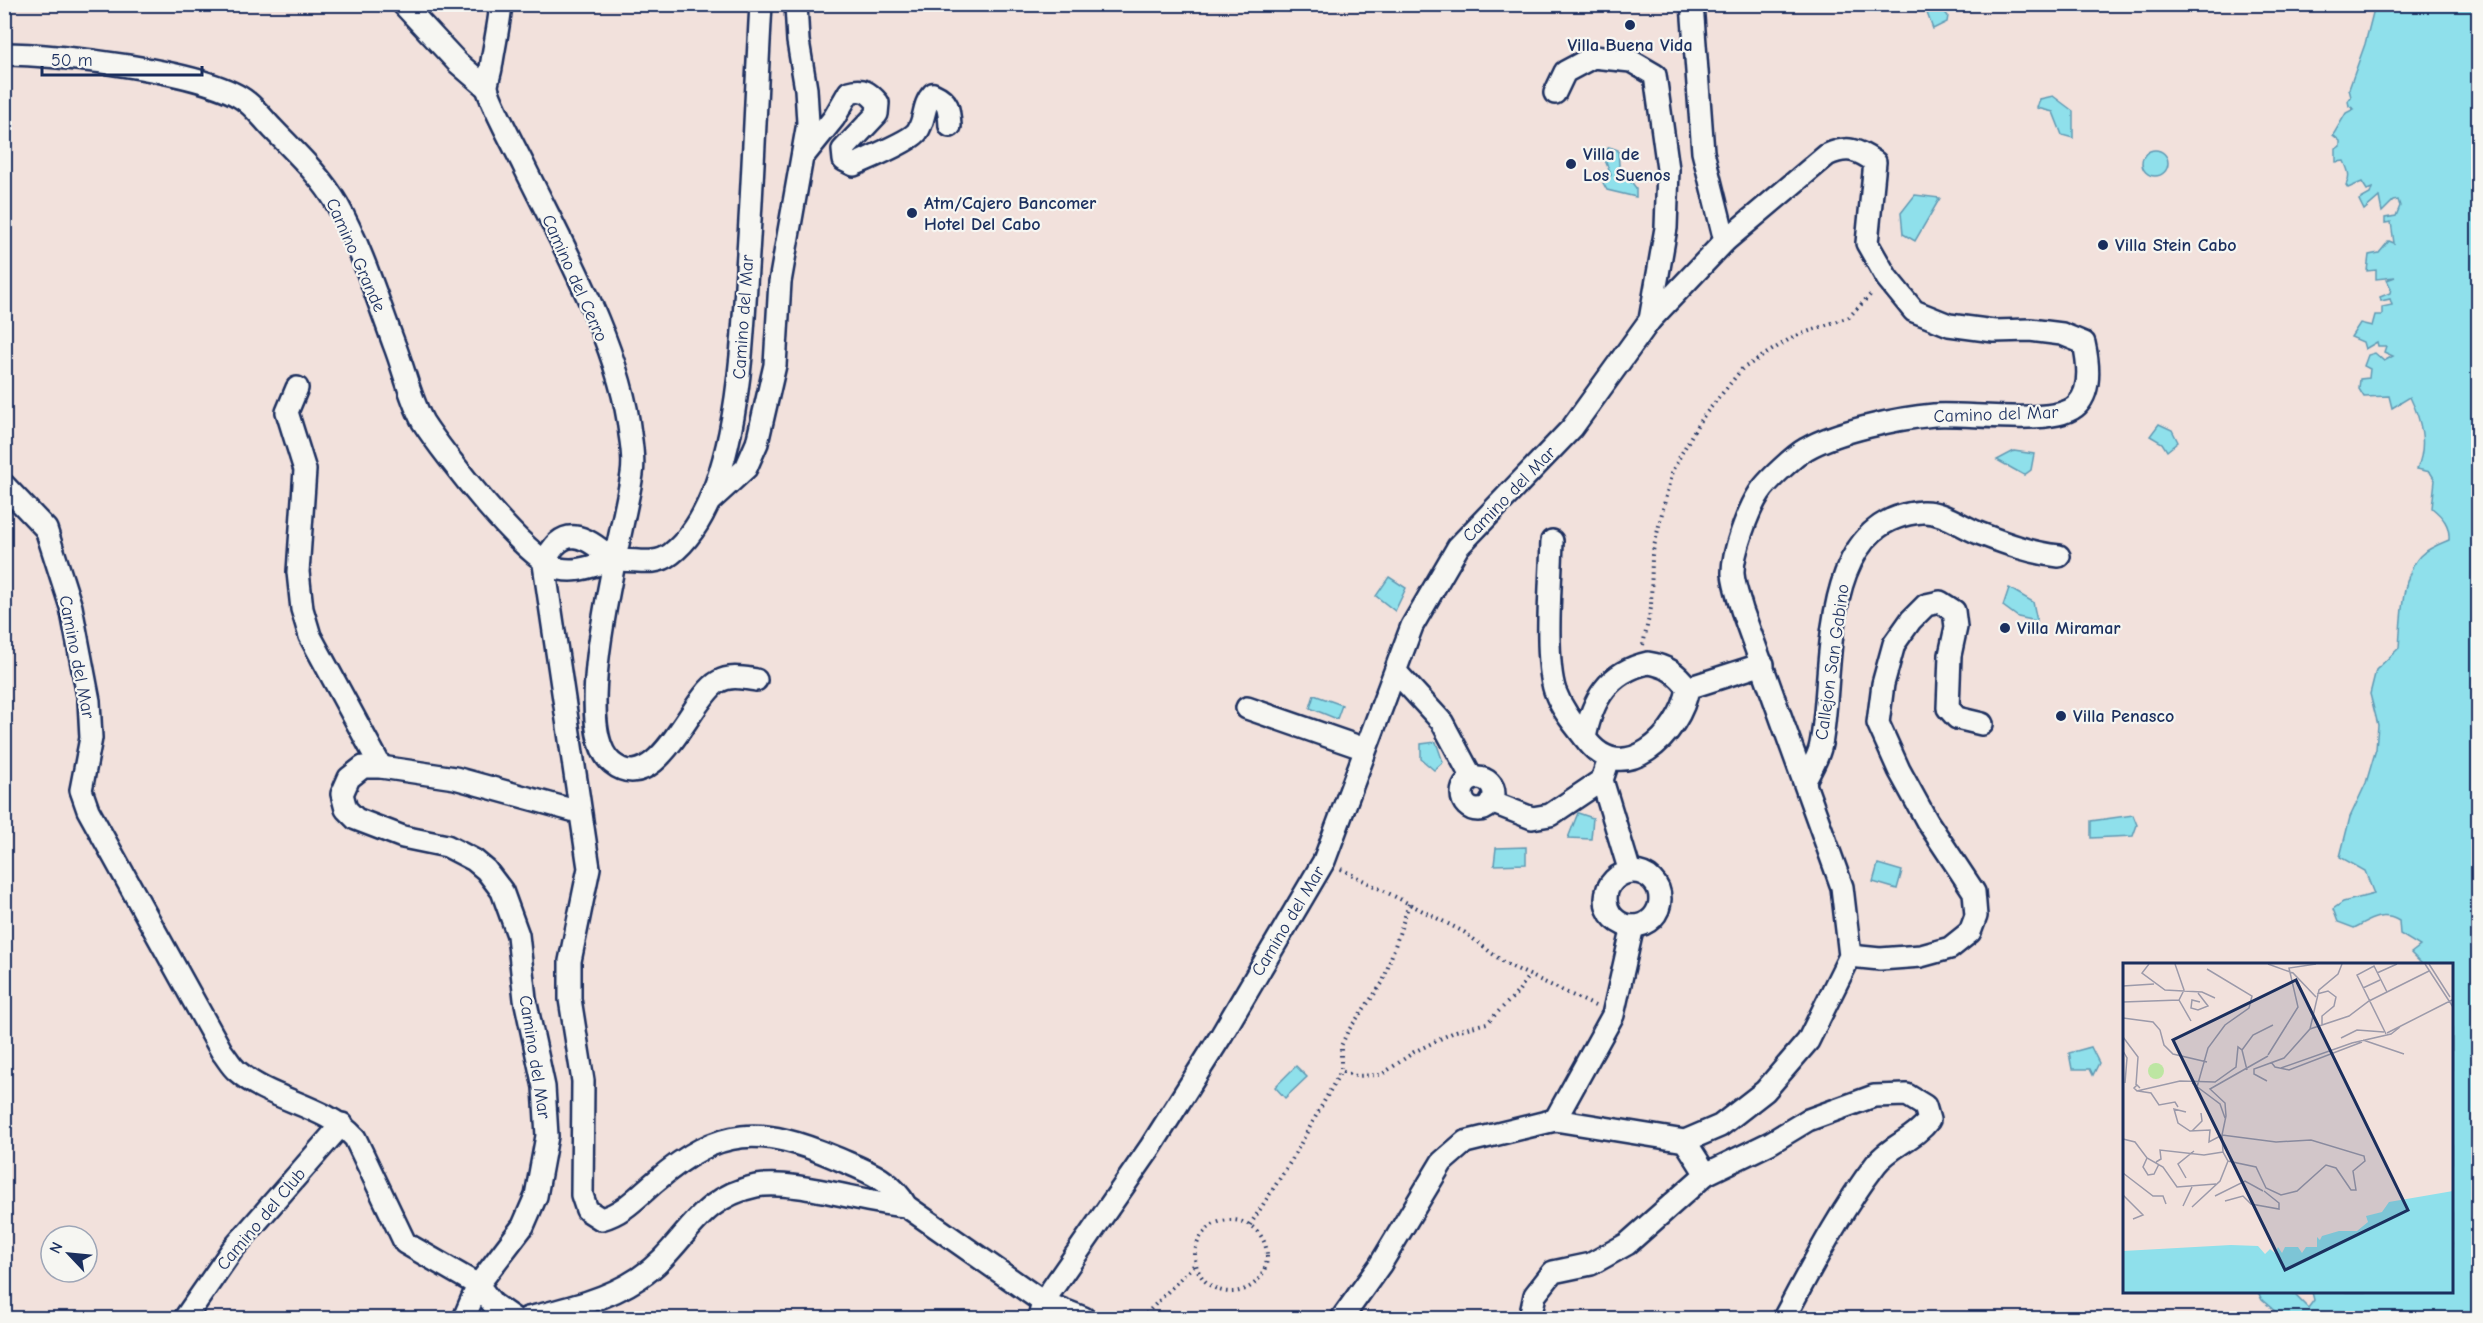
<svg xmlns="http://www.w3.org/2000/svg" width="2483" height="1323" font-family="'Comic Neue',sans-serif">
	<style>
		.water { fill: #8fe0eb; stroke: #6199b3; stroke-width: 1.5 }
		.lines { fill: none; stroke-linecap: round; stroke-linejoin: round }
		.minor-casing { stroke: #1b2f5e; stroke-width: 26 }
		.path { stroke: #1b2f5e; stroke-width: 4; stroke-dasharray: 1.5 4.5; stroke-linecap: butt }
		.minor { stroke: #f6f6f2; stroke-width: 21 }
		.poi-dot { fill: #1b2f5e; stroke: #f6f6f2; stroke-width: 2 }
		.labels { text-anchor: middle; stroke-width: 4.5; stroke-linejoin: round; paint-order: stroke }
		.poi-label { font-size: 18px; font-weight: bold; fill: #1b2f5e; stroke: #f6f6f2; text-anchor: start }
		.street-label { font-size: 18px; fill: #1b2f5e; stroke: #f6f6f2 }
		.inset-road { fill: none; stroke: #9c9aaa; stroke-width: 1.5 }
		.view { fill: #1b2f5e; fill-opacity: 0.15; stroke: #1b2f5e; stroke-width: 3 }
		.inset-edge { fill: none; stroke: #1b2f5e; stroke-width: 3 }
	</style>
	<rect width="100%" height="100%" fill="#f2e1dc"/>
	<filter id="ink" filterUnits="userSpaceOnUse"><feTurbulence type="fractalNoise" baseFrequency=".0167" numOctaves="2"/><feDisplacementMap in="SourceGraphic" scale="12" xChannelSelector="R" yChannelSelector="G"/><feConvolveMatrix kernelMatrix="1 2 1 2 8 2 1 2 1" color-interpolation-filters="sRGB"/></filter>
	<g filter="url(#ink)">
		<g class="water">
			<polygon points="1924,5 1938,5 1948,16 1947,22 1933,29"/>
			<path d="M 2375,5 L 2478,5 L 2478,1318 L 2283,1318 L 2262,1300 L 2258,1292 L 2292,1292 L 2308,1308 L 2314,1300 L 2312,1292 L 2452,1292 L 2452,964 L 2422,964 L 2411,953 L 2420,946 L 2400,934 L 2399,921 C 2382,911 2370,920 2354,928 L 2338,922 L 2333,909 L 2343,902 L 2374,894 L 2365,871 L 2340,857 L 2350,817 L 2366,783 L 2376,749 L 2378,725 L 2370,694 L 2376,670 L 2399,648 C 2401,621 2401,577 2420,556 C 2427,549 2439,544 2449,540 C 2450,525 2443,517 2432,508 L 2435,480 L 2430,472 L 2417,469 C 2428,444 2421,420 2410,397 L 2392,408 L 2389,396 L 2364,397 L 2359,389 L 2360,379 L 2369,378 L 2370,369 L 2364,366 L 2368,355 L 2375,353 L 2384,361 L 2393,356 L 2384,352 L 2386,346 L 2378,346 L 2377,342 L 2365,349 L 2363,342 L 2351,337 L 2360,323 L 2372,326 L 2375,315 L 2382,315 L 2382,307 L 2392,305 L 2390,299 L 2381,301 L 2380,297 L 2390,293 L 2391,288 L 2387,280 L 2395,277 L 2376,279 L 2376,270 L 2367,271 L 2369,255 L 2379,253 L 2389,241 L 2394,243 L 2391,222 L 2385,223 L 2385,218 L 2396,216 L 2400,206 L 2398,200 L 2393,201 L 2382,212 L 2379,197 L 2364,210 L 2359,200 L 2370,194 L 2372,188 L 2367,190 L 2362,182 L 2348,188 L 2346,185 C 2351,176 2348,170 2344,161 L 2336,162 L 2336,149 L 2340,146 L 2340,141 L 2333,135 L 2346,113 L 2354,109 L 2349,106 L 2348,101 L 2351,97 L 2349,89 L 2365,44 Z"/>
			<polygon points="2053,96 2073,111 2073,138 2062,135 2053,112 2037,108 2040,99"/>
			<polygon points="1609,147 1618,150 1620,179 1630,180 1636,188 1636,197 1607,190 1603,183 1611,175 1603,155"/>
			<circle cx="2155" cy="163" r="13"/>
			<polygon points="1915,195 1940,198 1915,241 1903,234 1901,213"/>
			<polygon points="2159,424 2172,430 2178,442 2167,451 2162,443 2150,436"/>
			<polygon points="2014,451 2034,454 2031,470 2024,475 1997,460"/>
			<polygon points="1389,577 1406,588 1395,611 1376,596"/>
			<polygon points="2009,588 2033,602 2037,621 2018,617 2003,606"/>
			<polygon points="1314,695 1342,705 1337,719 1310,708"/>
			<polygon points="1436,742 1443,762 1434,770 1421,759 1421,744"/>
			<polygon points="1578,813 1593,818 1591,839 1568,838"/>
			<polygon points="2133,815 2137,825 2133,836 2091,838 2091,821"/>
			<polygon points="1526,847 1526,864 1494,865 1496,848"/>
			<polygon points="1878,864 1902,871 1897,889 1873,882"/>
			<polygon points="2091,1047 2099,1063 2093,1075 2090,1069 2072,1069 2069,1053"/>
			<polygon points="1296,1066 1307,1077 1285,1098 1275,1087"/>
		</g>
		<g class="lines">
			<g class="minor-casing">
				<g id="minor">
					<polyline points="403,4 458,63 487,88"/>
					<path d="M 501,4 C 499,26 494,47 491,68 C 490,74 487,82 487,87 C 489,100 516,150 523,164 C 561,242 621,348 630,434 C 632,446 634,461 632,474 C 625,527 567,726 612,763 C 657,800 691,697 718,682 C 730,675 743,678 756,680"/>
					<polyline points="1692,4 1703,152 1725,241"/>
					<path d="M 4,54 C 55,54 210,71 247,102 C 257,110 265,121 273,129 C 295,152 321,176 337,204 C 361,247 377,298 394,344 C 404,369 410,399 423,422 C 443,453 528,563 560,569 C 580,573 594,564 612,561 C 632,557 653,568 671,554 C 738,502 742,347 747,269 C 753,181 756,93 761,4"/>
					<polyline points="1555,93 1565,72 1593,57 1631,61 1655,75 1668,169 1666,228 1650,320"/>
					<path d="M 805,154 L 834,118 L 849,92 C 863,88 869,92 878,103 L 877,114 L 843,150 L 844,160 L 854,165 C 867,159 910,141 917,132 C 926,120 922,105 933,94 C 949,101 949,109 950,126"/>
					<polyline points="297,388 287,412 305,470 298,572 302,609 310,636 381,767"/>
					<path d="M 4,485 L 46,529 L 71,607 L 89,701 L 91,738 L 81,790 L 88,810 L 222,1052 C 227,1058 231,1066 237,1071 C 271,1101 324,1104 355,1138 L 405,1243 L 478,1285 L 493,1304 L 513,1318"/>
					<polyline points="711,500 746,468 757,443 775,365 780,282 808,123 806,89 798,41 796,4"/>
					<path d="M 1552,541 C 1551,579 1544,657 1555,691 C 1562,710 1573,723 1585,738"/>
					<path d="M 613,560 C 586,535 562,522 544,564 L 589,868 L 570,961 L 570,999 L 583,1081 L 582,1195 L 587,1210 L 601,1219 C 624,1213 638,1196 656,1181 C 720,1126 761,1126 836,1158 C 864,1170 891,1178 906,1206 L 1043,1302 L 1084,1318"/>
					<path d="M 1648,663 C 1667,666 1677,673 1688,688 C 1681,734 1622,791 1585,738 C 1592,700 1608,672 1648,663 Z"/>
					<polyline points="1397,673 1442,722 1472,778"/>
					<polyline points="1688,688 1763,664"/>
					<polyline points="1247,708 1365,749"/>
					<polyline points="1606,768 1602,780 1630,872"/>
					<circle cx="1478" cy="794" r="16"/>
					<path d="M 1805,781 C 1810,770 1819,757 1821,744 C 1835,671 1816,520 1922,512 C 1943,511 1962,527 1981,534 C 2007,544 2032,553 2059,556"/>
					<polyline points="1491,802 1532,818 1550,815 1602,780"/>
					<circle cx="1633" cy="899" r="27"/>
					<polyline points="1850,956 1880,959 1921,956 1950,948 1970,932 1976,916 1974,892 1927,821 1899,770 1878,723 1883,684 1894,644 1911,620 1926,605 1940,602 1954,611 1956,627 1950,655 1948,708 1957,718 1982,724"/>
					<polyline points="1555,1120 1613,1015 1633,926"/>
					<path d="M 1706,1174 L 1770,1143 L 1808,1120 L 1874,1096 L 1907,1095 L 1925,1106 L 1929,1120 C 1915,1139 1890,1146 1876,1164 C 1840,1211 1812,1266 1784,1318"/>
					<polyline points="185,1318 232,1250 342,1124"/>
					<polyline points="464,1318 478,1285 523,1226 536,1196 547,1136 544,1087 525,999 518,935 502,891 486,870 474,860 447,846 403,837 356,819 346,809 342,794 349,778 363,767 381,767 455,778 579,812"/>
					<path d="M 528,1318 C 566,1309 606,1300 639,1278 C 686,1247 694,1199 756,1186 C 794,1179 864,1203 906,1206"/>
					<path d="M 1039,1318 L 1043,1302 L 1150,1148 L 1221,1036 L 1324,861 L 1412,626 L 1458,547 L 1572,428 L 1650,320 L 1725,241 L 1827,155 C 1847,146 1857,149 1875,162 L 1867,243 L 1887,278 L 1914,311 L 1949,325 L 1994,331 L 2030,330 L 2062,334 L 2084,343 C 2088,361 2092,390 2077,405 C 2056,427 1965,412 1934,415 C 1899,418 1837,431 1806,449 C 1795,455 1766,482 1760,492 C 1748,510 1732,554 1733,574 C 1734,586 1739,599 1742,610 L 1842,887 L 1850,956 L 1808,1041 L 1765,1091 L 1720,1126 L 1685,1141 L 1555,1120 L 1465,1142 L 1442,1162 L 1380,1265 L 1342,1318"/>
					<polyline points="1530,1318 1535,1295 1553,1272 1591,1264 1627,1244 1706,1174 1685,1141"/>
				</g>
			</g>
			<g class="path">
				<polyline points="1643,645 1651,608 1652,555 1672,471 1699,422 1742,369 1793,337 1849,317 1872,293"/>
				<polyline points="1341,869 1464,932 1506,964 1595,1006"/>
				<polyline points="1409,904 1383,982 1348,1031 1341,1046 1341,1071 1356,1076 1381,1075 1414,1052 1456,1031 1487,1023 1518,992 1529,975"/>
				<circle cx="1231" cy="1256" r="36"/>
				<polyline points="1250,1225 1291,1161 1341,1071"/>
				<polyline points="1142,1318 1196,1263"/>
			</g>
			<use href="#minor" class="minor"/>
		</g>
	</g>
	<g class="poi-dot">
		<circle cx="1630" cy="25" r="6"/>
		<circle cx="1571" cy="164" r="6"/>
		<circle cx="912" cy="213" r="6"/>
		<circle cx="2103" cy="245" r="6"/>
		<circle cx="2005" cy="628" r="6"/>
		<circle cx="2061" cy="716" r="6"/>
	</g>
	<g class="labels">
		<g class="poi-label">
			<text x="1630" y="51" text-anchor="middle">Villa Buena Vida</text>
			<text x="1583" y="160">Villa de<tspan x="1583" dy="21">Los Suenos</tspan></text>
			<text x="924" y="209">Atm/Cajero Bancomer<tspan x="924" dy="21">Hotel Del Cabo</tspan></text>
			<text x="2115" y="251">Villa Stein Cabo</text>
			<text x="2017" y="634">Villa Miramar</text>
			<text x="2073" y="722">Villa Penasco</text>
		</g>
		<g class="street-label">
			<text transform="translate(356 255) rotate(66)" y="6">Camino Grande</text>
			<text transform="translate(575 278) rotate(66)" y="6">Camino del Cerro</text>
			<text transform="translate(743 317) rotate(-86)" y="6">Camino del Mar</text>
			<text transform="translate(1996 414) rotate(-2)" y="6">Camino del Mar</text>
			<text transform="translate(1509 494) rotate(-46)" y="6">Camino del Mar</text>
			<text transform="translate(77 657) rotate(79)" y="6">Camino del Mar</text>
			<text transform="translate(1832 662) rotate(-82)" y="6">Callejon San Gabino</text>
			<text transform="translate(1288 921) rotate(-59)" y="6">Camino del Mar</text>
			<text transform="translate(535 1057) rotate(81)" y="6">Camino del Mar</text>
			<text transform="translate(261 1219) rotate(-50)" y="6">Camino del Club</text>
		</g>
	</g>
	<g transform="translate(2123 963)">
		<rect width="330" height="330" fill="#f2e1dc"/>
		<path d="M25 108a8 8 0 1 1 16 0a8 8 0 1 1-16 0Z" fill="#bde6a2"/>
		<path d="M 330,228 L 330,329 L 0,329 L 0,288 L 108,282 L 135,283 L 142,291 L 147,286 L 152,290 L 155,284 L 159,290 L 162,284 L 175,284 L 179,290 L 183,284 L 194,284 L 194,274 L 197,277 L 199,273 L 216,268 L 234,268 L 245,259 L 243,253 L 259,249 L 266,239 Z" fill="#8fe0eb"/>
		<path class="inset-road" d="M 26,1 L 19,10 L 42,27 L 79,29 L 92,35M 145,1 L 170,10 L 193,34M 302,1 L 330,44M 306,1 L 327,34M 254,10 L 274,1M 0,23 L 31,21M 240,25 L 257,17M 75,30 L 85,43 L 75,47 L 68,45 L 69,37 L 77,39M 194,31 L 205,28 L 213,34 L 211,43 L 199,53 L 199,62M 56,37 L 68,58M 0,39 L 56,37 L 61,27 L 52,1M 0,55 L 30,59 L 37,67 L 41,82 L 50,91 L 84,99M 187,66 L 196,27 L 215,11 L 219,1M 264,70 L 329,37M 263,71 L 234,12 L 251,3 L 264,29M 0,74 L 15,94 L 13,122M 218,75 L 234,67 L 261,69M 240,77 L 281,91M 119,87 L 130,72 L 150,62M 0,88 L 4,95 L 2,120M 145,92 L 175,44 L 166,5 L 193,1M 148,99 L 152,104 L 166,107 L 239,79M 158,105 L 229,80 L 268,71 L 277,64M 144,118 L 131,111 L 131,106 L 161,95 L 187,66 L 226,53 L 246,38 L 306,8M 69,120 L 97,141 L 102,155M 74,124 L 85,85 L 102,62 L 126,45 L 129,33 L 84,6M 17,125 L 14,122 L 11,125 L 14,128 L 57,118 L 92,119 L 113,104 L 115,84 L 119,87 L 124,107M 15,128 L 28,130 L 36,142 L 52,139 L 55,144M 63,149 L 51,146 L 55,160 L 67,168 L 87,167 L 86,179 L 99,172 L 153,179 L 188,177 L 241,193 L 242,198 L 230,208 L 233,227 L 228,227 L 213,205 L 203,202 L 174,228 L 158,232 L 143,225 L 133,204 L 105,198 L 100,189 L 99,172 L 103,153 L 102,140 L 87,126 L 145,93M 69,168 L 79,158 L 78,150M 0,176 L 12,179 L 24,195 L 40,204 L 54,224 L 93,221M 24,195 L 20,204 L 25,212 L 31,211 L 36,201M 33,199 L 38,196 L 37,187 L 81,192 L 100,189M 0,210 L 30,233 L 40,233 L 43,241M 63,215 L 55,201 L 71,188M 0,232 L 20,252 L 10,256M 92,233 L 122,218 L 140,228M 102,238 L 120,233 L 128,241 L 156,246 L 156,240 L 141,228M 60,243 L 69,224M 69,244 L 97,218 L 105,198"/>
		<path class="view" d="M 173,17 L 285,247 L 162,307 L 50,77 Z"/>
		<rect width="330" height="330" class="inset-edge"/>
	</g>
	<rect width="2483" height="1323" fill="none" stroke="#f6f6f2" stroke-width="24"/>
	<rect x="12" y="12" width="2459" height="1299" fill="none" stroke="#1b2f5e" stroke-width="2" filter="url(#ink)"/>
	<g transform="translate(69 1254) rotate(296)"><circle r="28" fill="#f6f6f2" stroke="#9ea6b7" stroke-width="1.5"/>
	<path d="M0-4.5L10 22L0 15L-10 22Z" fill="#1b2f5e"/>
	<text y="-9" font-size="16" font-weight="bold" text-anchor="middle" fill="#1b2f5e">N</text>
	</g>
	<path d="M42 66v9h160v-9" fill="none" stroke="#1b2f5e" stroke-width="3"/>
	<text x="51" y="66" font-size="18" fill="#1b2f5e" stroke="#f6f6f2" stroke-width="4.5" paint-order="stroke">50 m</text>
</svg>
